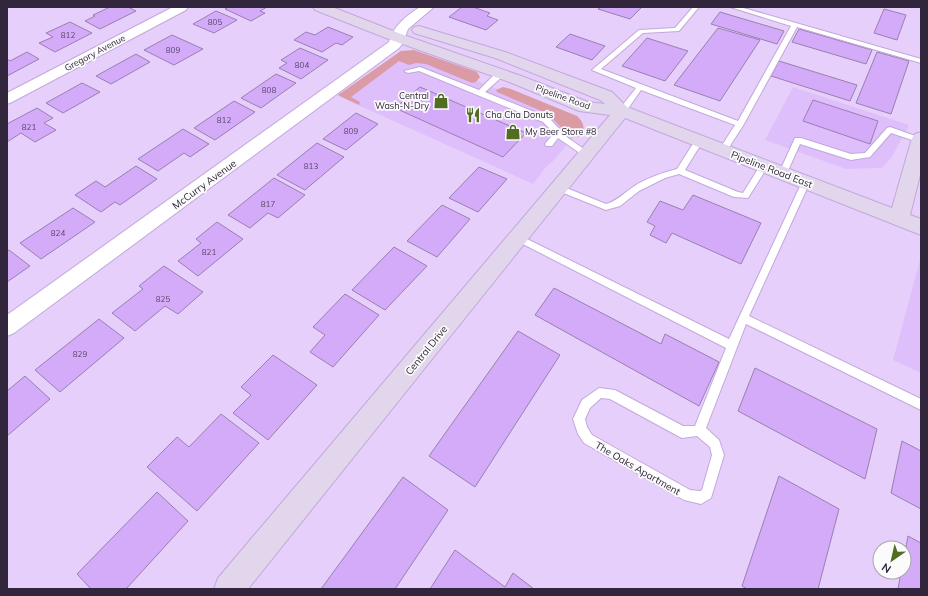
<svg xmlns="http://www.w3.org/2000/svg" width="928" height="596" font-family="Mulish,sans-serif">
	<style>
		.built { fill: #debffb }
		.green { fill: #da9ba5 }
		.building { fill: #d4abf8; stroke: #997fb1 }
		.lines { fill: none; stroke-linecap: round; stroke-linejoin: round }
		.service-casing { stroke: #c2a7db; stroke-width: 2 }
		.minor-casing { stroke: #c2a7db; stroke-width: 2 }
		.secondary-casing { stroke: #c2a7db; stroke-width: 2 }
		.service { fill: #fff; fill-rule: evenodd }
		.minor { fill: #fff; fill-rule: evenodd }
		.secondary { fill: #e1d6eb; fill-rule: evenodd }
		.labels { text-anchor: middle; stroke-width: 3.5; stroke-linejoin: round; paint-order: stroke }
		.number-label { font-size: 8px; fill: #5a476a }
		.far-street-label { font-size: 9px; fill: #31263b; stroke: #fbfbfb }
		.far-poi-label { font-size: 9px; fill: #31263b; stroke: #fbfbfb; text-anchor: start }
		.street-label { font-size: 10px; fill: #31263b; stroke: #fbfbfb }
	</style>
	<rect width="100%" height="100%" fill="#e6d0fb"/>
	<g class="built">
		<polygon points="401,51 553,111 577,133 555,159 545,168 533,184 338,96"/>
		<polygon points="793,87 909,125 892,157 882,168 846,169 765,140"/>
		<polygon points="921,256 921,373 893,360"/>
	</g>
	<g class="green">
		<polygon points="414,50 477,72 480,77 476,82 472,83 426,64 416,63 409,65 399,61 351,97 360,102 359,105 338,95 401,51"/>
		<path d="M 503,87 L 511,89 L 577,116 C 584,122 587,132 578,137 C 564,136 557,120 546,113 L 497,92 L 496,90 Z"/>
	</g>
	<g class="building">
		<polygon points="110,7 128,7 136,11 100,29 85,21 95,16 93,15"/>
		<polygon points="229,7 267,7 260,11 265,13 251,21 225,9"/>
		<polygon points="462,7 473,7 490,13 487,16 498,20 486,30 449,17"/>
		<polygon points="601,7 642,7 630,19 598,9"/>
		<polygon points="884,9 906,15 897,40 874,33"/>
		<polygon points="216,11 237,20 214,33 193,24"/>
		<polygon points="720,12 784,31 777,44 711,24"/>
		<polygon points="70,22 92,33 55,52 39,43 53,37 46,33"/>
		<polygon points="328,27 353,37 342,45 336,43 322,52 294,40 306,32 315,35"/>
		<polygon points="718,28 760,40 720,101 674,85"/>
		<polygon points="799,29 872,50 866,64 792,42"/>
		<polygon points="570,34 605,46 592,60 556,47"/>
		<polygon points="172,35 203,49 174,65 144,50"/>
		<polygon points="647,38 688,51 665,81 622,66"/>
		<polygon points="300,48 328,60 301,79 279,68 287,63 281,60"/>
		<polygon points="27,52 39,59 7,76 7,59 10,61"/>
		<polygon points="877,52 909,61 891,114 856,103"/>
		<polygon points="136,54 150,62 111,84 96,76"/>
		<polygon points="779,61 857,85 850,101 771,76"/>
		<polygon points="276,74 296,83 261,108 241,98"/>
		<polygon points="82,83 100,92 63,113 46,103"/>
		<polygon points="420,87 526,133 503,157 395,108"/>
		<polygon points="813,100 878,121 870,144 803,121"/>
		<polygon points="234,101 255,112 215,140 194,128"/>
		<polygon points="37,108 53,118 44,123 56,130 35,142 21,133 7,142 7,124"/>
		<polygon points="356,113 378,124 346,150 323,139"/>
		<polygon points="183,129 209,144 190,157 184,153 158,171 138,159"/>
		<polygon points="317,143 344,157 305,190 277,175"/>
		<polygon points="136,166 157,179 120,205 115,202 101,212 75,195 96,181 105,187"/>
		<polygon points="479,167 507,179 478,212 449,198"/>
		<polygon points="274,178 305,195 278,218 268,213 250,228 228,215"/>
		<polygon points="693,195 761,223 741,264 672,233 666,243 650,235 655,226 647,222 660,201 683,210"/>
		<polygon points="442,205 470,219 437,257 407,241"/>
		<polygon points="73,208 95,222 41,259 20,243"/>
		<polygon points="217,222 243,239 198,276 178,261 201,243 196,239"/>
		<polygon points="394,247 427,266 385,310 352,290"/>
		<polygon points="9,250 30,266 7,282 7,251"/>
		<polygon points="164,266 203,292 178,314 165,306 135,331 112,313 143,289 139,286"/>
		<polygon points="554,288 661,344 665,334 719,362 699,406 535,315"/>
		<polygon points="345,294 379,315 333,367 310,352 325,335 313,327"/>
		<polygon points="99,319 124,338 60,392 35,370"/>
		<polygon points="518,331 560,355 475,487 429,456"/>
		<polygon points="273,355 317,385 268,440 233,413 251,395 241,387"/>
		<polygon points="755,368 877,429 865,479 738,411"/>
		<polygon points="25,376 50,399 7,436 7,391"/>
		<polygon points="221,414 259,443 197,511 147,467 177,437 189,447"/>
		<polygon points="902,441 921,451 921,509 891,493"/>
		<polygon points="779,476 839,509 818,589 747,589 742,586"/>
		<polygon points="403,477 448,510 395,589 321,589"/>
		<polygon points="157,492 188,521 126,589 91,589 77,574"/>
		<polygon points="908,536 921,543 921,589 898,589 901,572 904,572 904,557"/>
		<polygon points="455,550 505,587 513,573 534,589 430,589"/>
	</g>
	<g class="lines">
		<g class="service-casing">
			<g id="service">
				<polygon points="693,7 699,7 679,31 643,33 601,69 738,121 791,26 730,7 740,7 921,59 921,63 797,27 744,124 726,152 723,153 719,150 735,125 641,90 625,113 619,113 618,111 636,88 592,70 639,30 675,28"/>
				<polygon points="420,67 479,90 497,72 503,72 503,76 485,92 549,118 568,138 591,154 587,157 584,156 558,138 552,146 546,146 545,144 554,133 543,122 419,71 408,73 404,71"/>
				<polygon points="890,127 921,138 921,143 891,133 870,157 851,160 800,144 786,175 783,176 779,173 795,138 801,138 851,154 865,153 887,128"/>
				<path d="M 699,138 L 703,141 L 685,170 L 738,192 L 743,193 L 761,164 L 767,164 L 768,166 L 748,198 L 734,197 L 679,174 L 665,178 L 639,191 L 620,206 L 606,210 L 556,190 L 555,188 L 559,185 L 606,204 C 617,201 624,193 633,187 C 646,178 662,173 677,169 L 696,139 Z"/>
				<path d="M 806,179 L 810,182 L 749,316 L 921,399 L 921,410 L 746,324 L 706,428 L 719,440 L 724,455 L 711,498 L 701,504 L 684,500 L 584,443 L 578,434 L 573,419 L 582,400 L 599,388 L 615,390 L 683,426 L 695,426 L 726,348 L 515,240 L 513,238 L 515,236 L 521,236 L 729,339 L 802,182 ZM 601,398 L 610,399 L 678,436 L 682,438 L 697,436 L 710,447 L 712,455 L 702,490 L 700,491 L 690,490 L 592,435 L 587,427 L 585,419 L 590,408 Z"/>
			</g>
		</g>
		<g class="minor-casing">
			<g id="minor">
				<polygon points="173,7 188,7 186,10 12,102 7,104 7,93"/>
				<path d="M 420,7 L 434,7 L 408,29 L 403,43 L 399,48 L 14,333 L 7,336 L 7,315 L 389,42 C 393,26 406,16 420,7 Z"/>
			</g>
		</g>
		<g class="secondary-casing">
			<polygon id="secondary" points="313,7 332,7 401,34 524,77 588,102 605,104 600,100 495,58 414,33 412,30 414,27 419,26 505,52 612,92 627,107 892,208 912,138 915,134 921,132 921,171 910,215 921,219 921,235 625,118 248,589 214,589 218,578 610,115 579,111 512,83 391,40 315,10"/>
		</g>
		<use href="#service" class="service"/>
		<use href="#minor" class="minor"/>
		<use href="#secondary" class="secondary"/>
	</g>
	<defs>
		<g id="shop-bare" transform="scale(1.2)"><path d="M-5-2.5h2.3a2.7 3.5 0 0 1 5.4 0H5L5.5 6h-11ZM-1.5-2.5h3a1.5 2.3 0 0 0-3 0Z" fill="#506d22" stroke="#fbfbfb" stroke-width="2.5" paint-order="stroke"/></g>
		<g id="restaurant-bare" transform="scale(1.2)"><path d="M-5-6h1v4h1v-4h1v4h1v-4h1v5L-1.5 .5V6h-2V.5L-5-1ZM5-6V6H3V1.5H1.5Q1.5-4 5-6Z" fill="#506d22" stroke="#fbfbfb" stroke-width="2.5" paint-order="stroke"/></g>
	</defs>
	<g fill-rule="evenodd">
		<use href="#shop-bare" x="441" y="101"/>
		<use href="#restaurant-bare" x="473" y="115"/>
		<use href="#shop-bare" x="513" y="132"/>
	</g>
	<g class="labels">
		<g class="number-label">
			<text x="215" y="25">805</text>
			<text x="68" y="38">812</text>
			<text x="173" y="53">809</text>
			<text x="302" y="68">804</text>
			<text x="269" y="93">808</text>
			<text x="224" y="123">812</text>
			<text x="29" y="130">821</text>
			<text x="351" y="134">809</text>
			<text x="311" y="169">813</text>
			<text x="268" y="207">817</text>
			<text x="58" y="236">824</text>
			<text x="209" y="255">821</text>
			<text x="163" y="302">825</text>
			<text x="80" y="357">829</text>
		</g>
		<g class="far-street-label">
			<text transform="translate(95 53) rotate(-28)" y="3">Gregory Avenue</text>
			<text transform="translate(563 97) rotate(20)" y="3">Pipeline Road</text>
		</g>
		<g class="far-poi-label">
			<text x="429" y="99" text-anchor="end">Central<tspan x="429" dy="10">Wash-N-Dry</tspan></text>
			<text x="485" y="118">Cha Cha Donuts</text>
			<text x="525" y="135">My Beer Store #8</text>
		</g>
		<g class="street-label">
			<text transform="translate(772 169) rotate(21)" y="4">Pipeline Road East</text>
			<text transform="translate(204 184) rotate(-36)" y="4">McCurry Avenue</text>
			<text transform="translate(426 350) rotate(-51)" y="4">Central Drive</text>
			<text transform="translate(638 468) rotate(30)" y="4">The Oaks Apartment</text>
		</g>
	</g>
	<rect width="928" height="596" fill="none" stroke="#31263b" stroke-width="16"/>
	<g transform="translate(892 560) rotate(214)"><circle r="19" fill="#fbfbfb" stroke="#aaa6ae"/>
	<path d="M0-3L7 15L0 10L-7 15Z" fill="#506d22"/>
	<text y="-6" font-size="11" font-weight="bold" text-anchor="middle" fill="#31263b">N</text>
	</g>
</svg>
